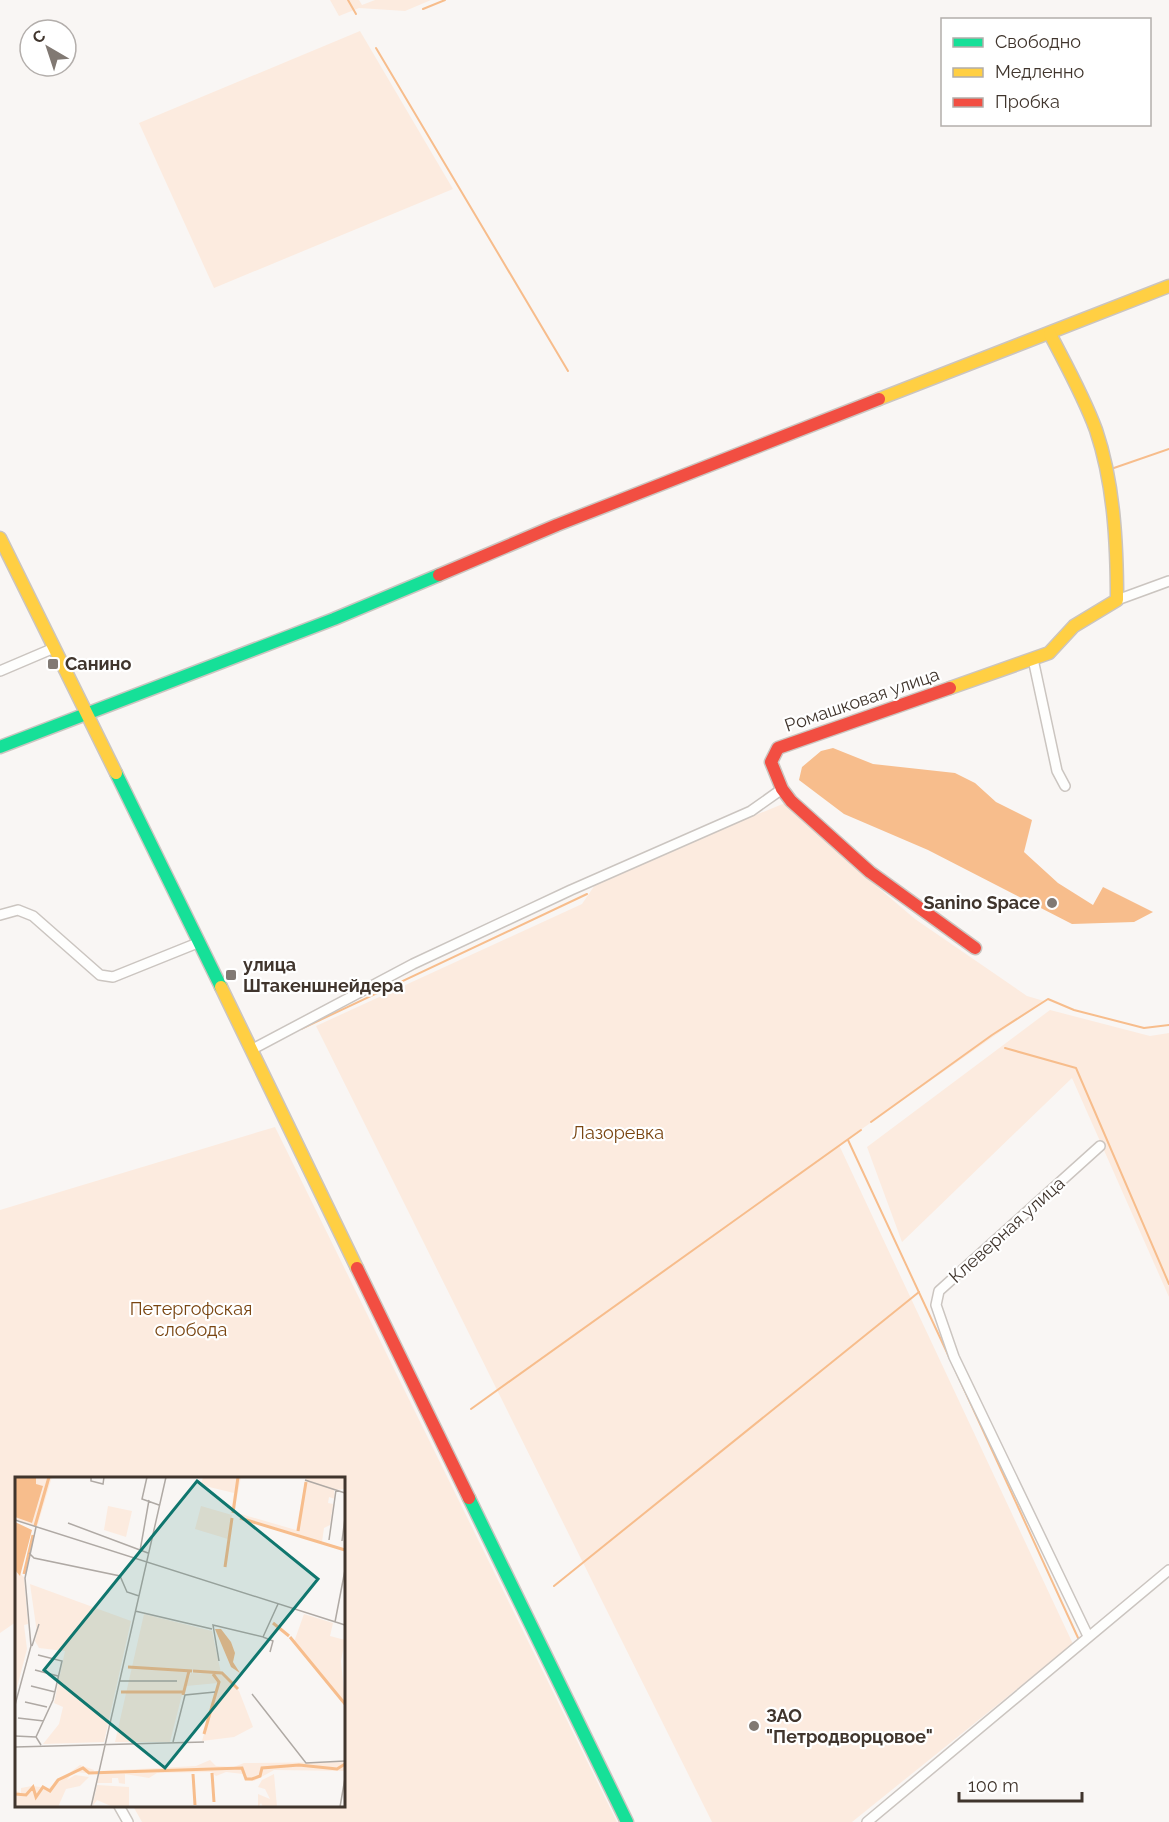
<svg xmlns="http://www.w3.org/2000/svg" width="1169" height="1822" font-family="Raleway,sans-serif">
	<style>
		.green { fill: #fcebdf }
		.water { fill: #f7bd8c }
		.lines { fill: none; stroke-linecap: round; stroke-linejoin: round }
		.stream { stroke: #f7bd8c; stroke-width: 2 }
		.street-casing { stroke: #cbc5c0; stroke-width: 12 }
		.fast-casing { stroke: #cbc5c0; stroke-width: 15 }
		.slow-casing { stroke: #cbc5c0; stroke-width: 15 }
		.jam-casing { stroke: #cbc5c0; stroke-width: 15 }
		.street { stroke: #fefefd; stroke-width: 9 }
		.fast { stroke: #16e098; stroke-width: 12 }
		.slow { stroke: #ffcf43; stroke-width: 12 }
		.jam { stroke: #f24e42; stroke-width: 12 }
		.poi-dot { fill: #817973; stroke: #fff; stroke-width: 2 }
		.labels { text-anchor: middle; stroke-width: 4.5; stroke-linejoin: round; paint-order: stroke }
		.poi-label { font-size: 18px; font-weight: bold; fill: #40352d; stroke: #fff; text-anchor: start }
		.street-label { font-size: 18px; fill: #40352d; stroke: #fff }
		.park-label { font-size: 18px; fill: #794511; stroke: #fff }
		.inset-river { fill: none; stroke: #f7bd8c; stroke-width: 3 }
		.inset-road { fill: none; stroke: #afa9a4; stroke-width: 1.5 }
		.view { fill: #0f766e; fill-opacity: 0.15; stroke: #0f766e; stroke-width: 3 }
		.inset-edge { fill: none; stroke: #40352d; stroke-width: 3 }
	</style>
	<rect width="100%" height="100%" fill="#f9f6f4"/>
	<g class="green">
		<polygon points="330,0 359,0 362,5 375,0 431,0 405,11 359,8 339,16"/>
		<polygon points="360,31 453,189 214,288 139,123"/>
		<polygon points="790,801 854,867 915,919 1027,996 1044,1001 839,1145 1073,1644 852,1822 712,1822 316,1026 582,904 599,879"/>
		<polygon points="1050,1010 1150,1036 1169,1033 1169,1297 1072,1078 902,1242 867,1147"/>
		<polygon points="275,1127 617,1822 142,1822 133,1806 344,1806 344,1478 16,1478 16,1622 0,1633 0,1210"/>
	</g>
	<polygon class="water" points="833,748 873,764 955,773 975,783 996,802 1032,820 1024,852 1058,883 1093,905 1103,887 1153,912 1134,922 1072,924 928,850 844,814 799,780 802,767 821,751"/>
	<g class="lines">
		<g class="stream">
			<polyline points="348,0 356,14"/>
			<polyline points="423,9 445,0"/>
			<polyline points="376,48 568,371"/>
			<polyline points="1111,469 1169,449"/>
			<polyline points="301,1029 587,894"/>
			<polyline points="1005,1048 1076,1068 1169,1284"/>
			<polyline points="871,1122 992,1035 1048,999 1074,1010 1144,1028 1169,1025"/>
			<polyline points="848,1140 950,1359"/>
			<polyline points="953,1365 1079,1640"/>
			<polyline points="471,1409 861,1130"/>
			<polyline points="554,1586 919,1292"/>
		</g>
		<g class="street-casing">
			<g id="street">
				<polyline points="1117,600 1169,581"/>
				<polyline points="1033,659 1057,771 1065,786"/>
				<polyline points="0,671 54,648"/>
				<polyline points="0,915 18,910 33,916 100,975 113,977 200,942"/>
				<polyline points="251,1050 413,964 571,890 751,811 782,789"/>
				<polyline points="1088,1636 954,1357 936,1305 939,1291 1100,1146"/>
				<polyline points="119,1806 128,1822"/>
				<polyline points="867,1822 1169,1570"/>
			</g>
		</g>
		<g class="fast-casing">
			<g id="fast">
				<polyline points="0,747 334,619 439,575"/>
				<polyline points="116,773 221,987"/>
				<polyline points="469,1498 627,1822"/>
			</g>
		</g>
		<g class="slow-casing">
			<g id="slow">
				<polyline points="879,399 1169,286"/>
				<polyline points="0,538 116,773"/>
				<path d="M 950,688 L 1049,653 L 1074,626 L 1117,600 C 1117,544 1114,483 1096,430 C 1084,397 1066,365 1050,334"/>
				<polyline points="221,987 357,1268"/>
			</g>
		</g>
		<g class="jam-casing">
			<g id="jam">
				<polyline points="439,575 557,525 879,399"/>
				<polyline points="950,688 778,748 771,762 782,789 791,801 870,872 975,948"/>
				<polyline points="357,1268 469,1498"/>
			</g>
		</g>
		<use href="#street" class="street"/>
		<use href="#fast" class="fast"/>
		<use href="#slow" class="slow"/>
		<use href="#jam" class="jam"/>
	</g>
	<g class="poi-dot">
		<rect x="47" y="658" width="12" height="12" rx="3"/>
		<circle cx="1052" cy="903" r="6"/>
		<rect x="225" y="969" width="12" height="12" rx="3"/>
		<circle cx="754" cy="1726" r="6"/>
	</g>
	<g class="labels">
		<g class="poi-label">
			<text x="65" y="670">Санино</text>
			<text x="1040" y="909" text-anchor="end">Sanino Space</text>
			<text x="243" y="971">улица<tspan x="243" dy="21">Штакеншнейдера</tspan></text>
			<text x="766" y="1722">ЗАО<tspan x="766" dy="21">"Петродворцовое"</tspan></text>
		</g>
		<g class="street-label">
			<text transform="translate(862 700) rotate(-19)" y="6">Ромашковая улица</text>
			<text transform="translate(1007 1230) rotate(-42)" y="6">Клеверная улица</text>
		</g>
		<g class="park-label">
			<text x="618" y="1139">Лазоревка</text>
			<text x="191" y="1315">Петергофская<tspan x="191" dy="21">слобода</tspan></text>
		</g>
	</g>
	<g transform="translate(15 1477)">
		<rect width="330" height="330" fill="#f9f6f4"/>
		<path d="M 0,0 L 37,0 L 22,50 L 0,42 ZM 188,0 L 226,0 L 219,35 L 281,53 L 291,0 L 330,0 L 330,12 L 319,13 L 320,22 L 314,20 L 313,26 L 318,27 L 315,48 L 309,51 L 307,65 L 223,39 L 216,34 L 219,16 L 186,8 ZM 93,29 L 117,34 L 111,60 L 89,53 ZM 186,29 L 217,38 L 213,62 L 180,52 ZM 0,93 L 9,100 L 13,147 L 9,148 L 12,172 L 0,218 ZM 15,107 L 116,144 L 89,265 L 28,267 L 44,247 L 48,230 L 39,226 L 50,174 L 24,171 L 20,164 L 22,156 ZM 129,137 L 197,154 L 206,196 L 173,194 L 155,265 L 100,265 ZM 289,137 L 318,146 L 315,159 L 330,163 L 326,184 L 330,225 L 279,165 ZM 176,196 L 206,197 L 224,214 L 238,250 L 219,260 L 187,264 L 203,206 L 171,209 ZM 195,283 L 201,289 L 219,290 L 229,286 L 330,285 L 330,294 L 259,293 L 239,304 L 232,303 L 228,297 L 211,295 L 201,299 L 196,295 L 142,296 L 134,301 L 110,297 L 110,307 L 104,306 L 103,301 L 97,301 L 97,306 L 82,306 L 85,294 L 181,289 ZM 65,288 L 79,293 L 78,297 L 62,295 L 55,299 L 52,303 L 60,298 L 74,300 L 65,309 L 51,312 L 43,330 L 0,330 L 0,313 L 6,316 L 6,311 L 17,309 L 34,311 ZM 259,297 L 262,330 L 248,330 L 246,326 L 243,330 L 243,317 L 255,322 L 250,312 L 243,310 L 247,303 ZM 82,308 L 114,310 L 114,330 L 98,330 L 82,323 L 77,330 Z" fill="#fcebdf"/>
		<path d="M 0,0 L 21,0 L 21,7 L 28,9 L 17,46 L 0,40 ZM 0,45 L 17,53 L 5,99 L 0,93 ZM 200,152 L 206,152 L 216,165 L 220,176 L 218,185 L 225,196 L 216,190 Z" fill="#f7bd8c"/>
		<path class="inset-river" d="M 218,36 L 223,0M 225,41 L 330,73M 20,49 L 34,0M 283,54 L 291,5M 210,90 L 217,41M 9,97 L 18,58M 258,146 L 274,159M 275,160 L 330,227M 113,190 L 177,194M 178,194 L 207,196 L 223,212M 106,215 L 168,215M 168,218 L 174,194M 189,257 L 204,205 L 198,197M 197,296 L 199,325M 178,297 L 180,328M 0,317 L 11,318 L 18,310 L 21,320 L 28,310 L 35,314 L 43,303 L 68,291 L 74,296 L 227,291 L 231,302 L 237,302 L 245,299 L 247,291 L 284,288 L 322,292 L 330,287"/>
		<path class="inset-road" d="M 76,0 L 76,4 L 88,7 L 89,0M 132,0 L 127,22 L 144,28M 290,3 L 330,16M 0,43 L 330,148M 53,46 L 133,76M 314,63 L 321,13M 327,64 L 330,41M 125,74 L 134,23M 14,76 L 19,81 L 105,99 L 112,115 L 124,119M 120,134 L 197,152M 320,145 L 330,93M 248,160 L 258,164 L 255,175M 17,169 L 24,147M 23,178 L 47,184 L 38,223 L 21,260 L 26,268M 204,184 L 198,148 L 248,160 L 263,127M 20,193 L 43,199M 104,204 L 162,204M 16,209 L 40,215M 237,217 L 291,286 L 330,284M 10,225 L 32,230M 0,228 L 16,169 L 10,101 L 21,50M 3,241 L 29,244M 0,259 L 21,260M 158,265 L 170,218 L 200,215M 0,270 L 189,265M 76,330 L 151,0M 325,330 L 330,301"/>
		<path class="view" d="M 182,4 L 303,102 L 150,291 L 29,193 Z"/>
		<rect width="330" height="330" class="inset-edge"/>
	</g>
	<rect x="941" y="18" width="210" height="108" fill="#ffffff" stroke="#b3aeab" stroke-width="1.5"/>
	<rect x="953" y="38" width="30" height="9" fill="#16e098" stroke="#b3aeab" stroke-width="1.5"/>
	<text x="995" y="48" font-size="18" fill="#40352d">Свободно</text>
	<rect x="953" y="68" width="30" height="9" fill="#ffcf43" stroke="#b3aeab" stroke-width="1.5"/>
	<text x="995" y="78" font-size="18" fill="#40352d">Медленно</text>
	<rect x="953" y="98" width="30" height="9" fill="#f24e42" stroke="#b3aeab" stroke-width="1.5"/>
	<text x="995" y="108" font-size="18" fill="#40352d">Пробка</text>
	<g transform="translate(48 48) rotate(321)"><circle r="28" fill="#ffffff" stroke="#b3aeab" stroke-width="1.5"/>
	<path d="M0-4.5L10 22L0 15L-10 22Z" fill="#817973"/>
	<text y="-9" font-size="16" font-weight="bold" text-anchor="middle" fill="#40352d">С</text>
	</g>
	<path d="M959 1792v9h123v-9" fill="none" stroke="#40352d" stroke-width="3"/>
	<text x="968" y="1792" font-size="18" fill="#40352d" stroke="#ffffff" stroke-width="4.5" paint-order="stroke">100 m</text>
</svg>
